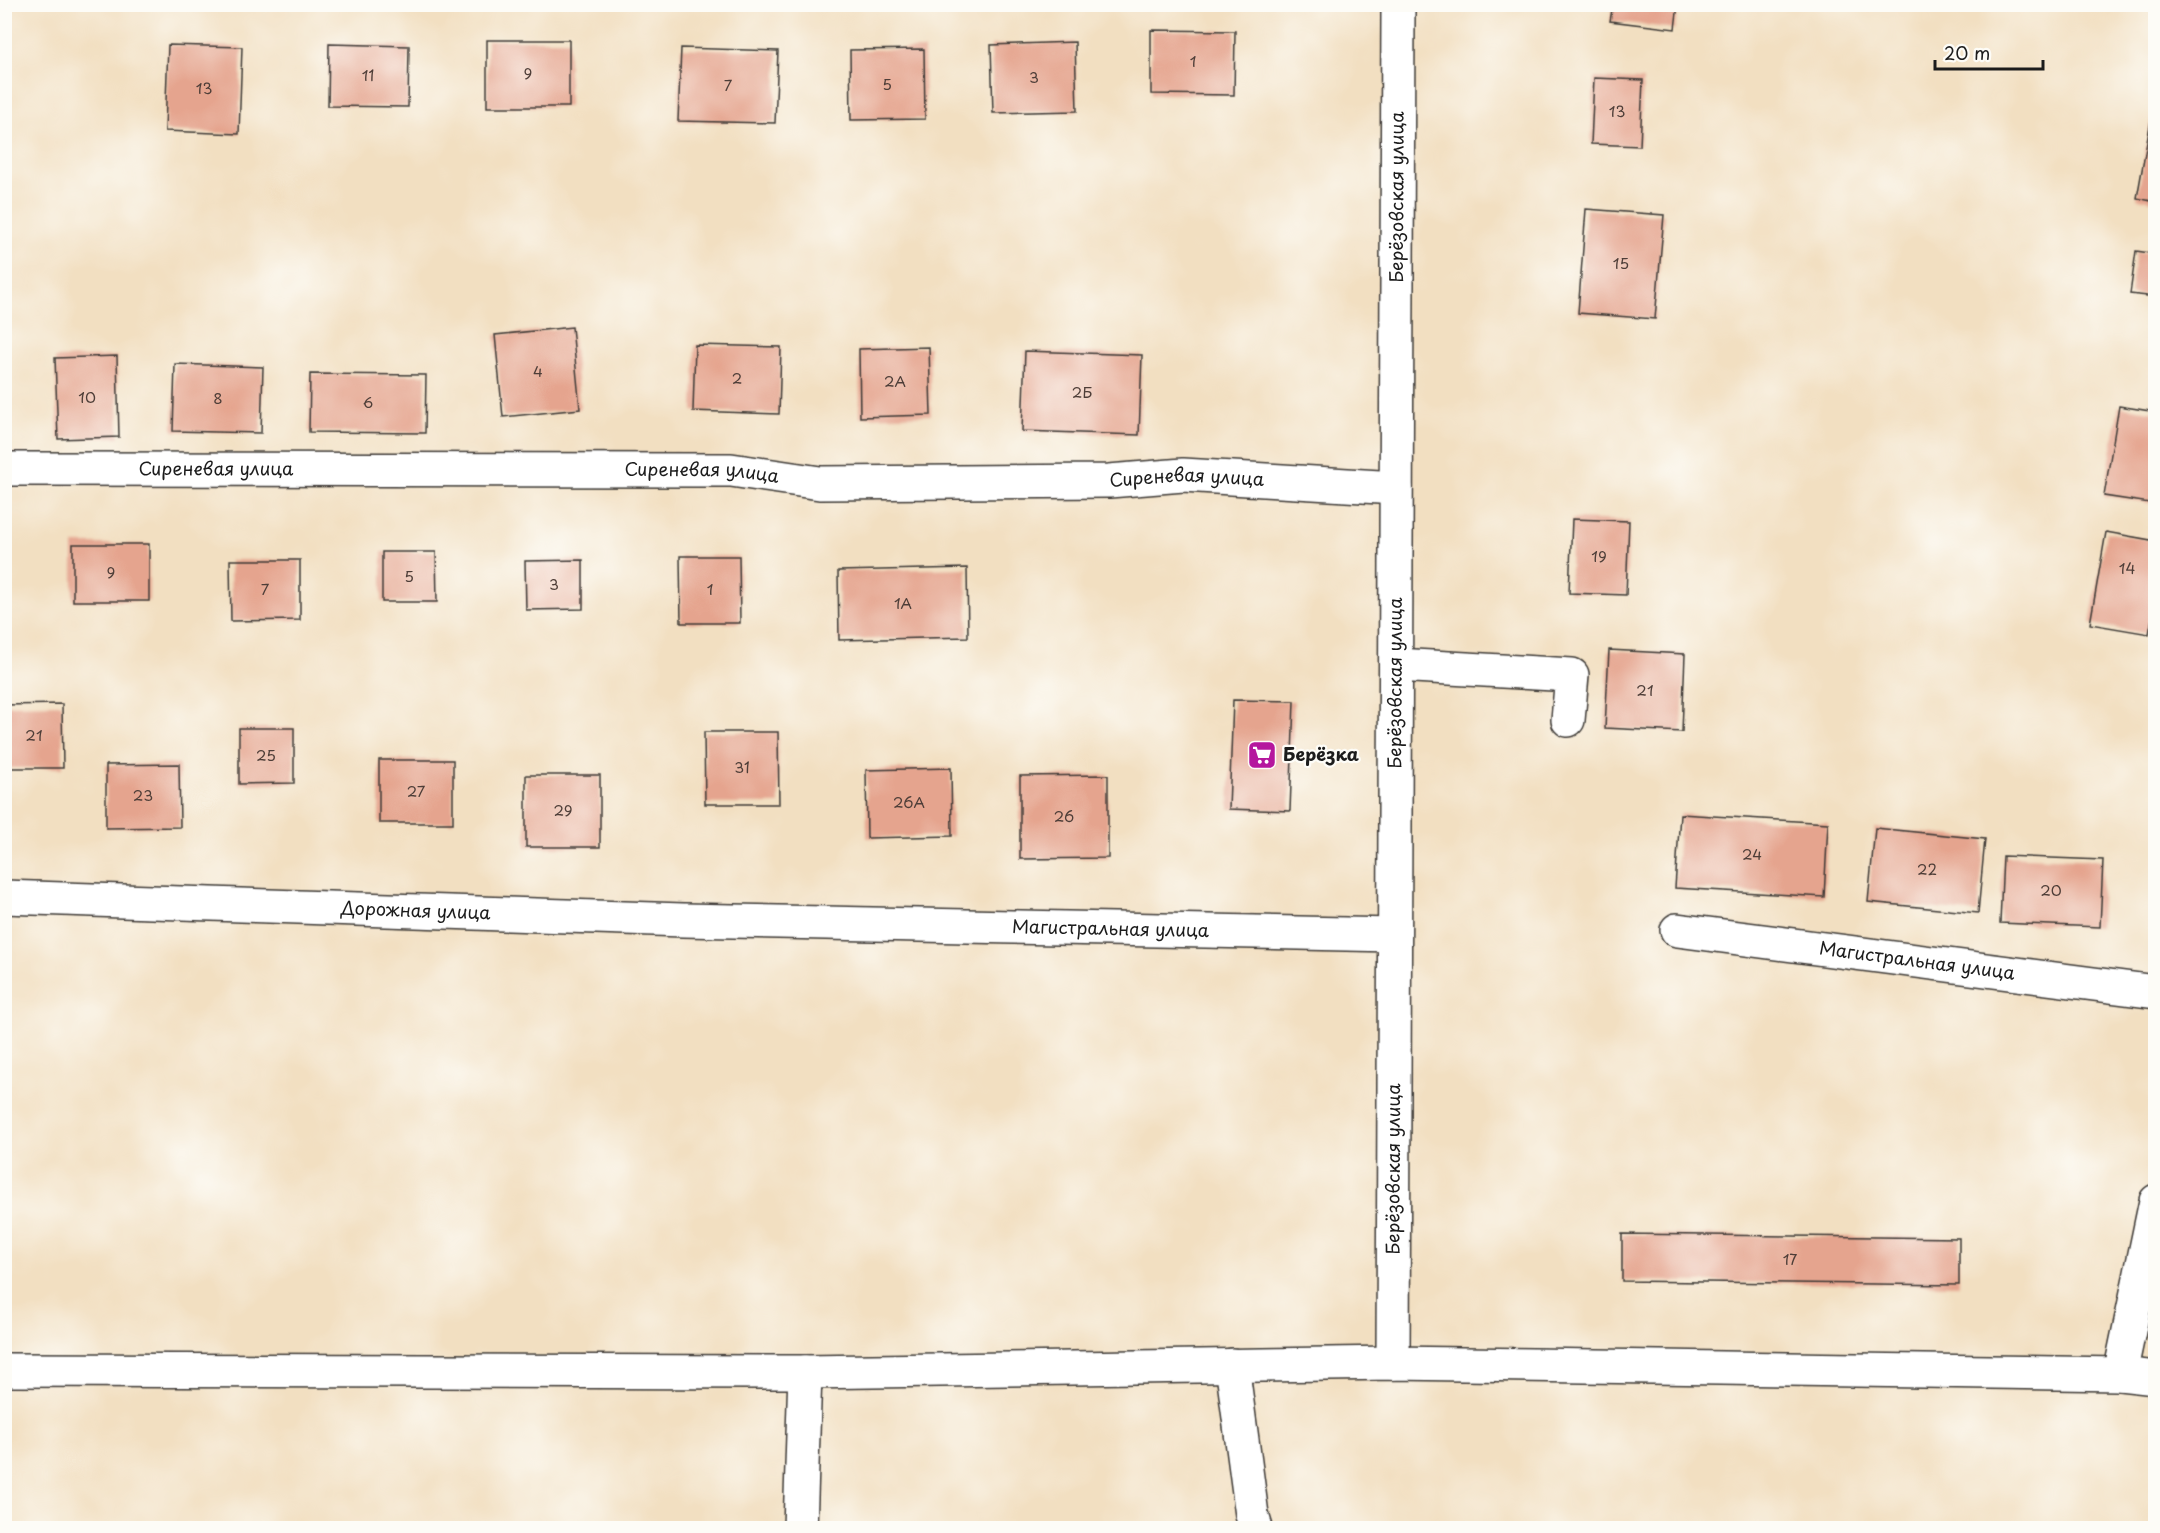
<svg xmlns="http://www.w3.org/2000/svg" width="2160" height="1533" font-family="'Playpen Sans',sans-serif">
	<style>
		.building { fill: #e5a48e }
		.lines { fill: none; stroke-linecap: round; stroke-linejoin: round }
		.minor-casing { stroke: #3c3935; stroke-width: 36 }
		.major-casing { stroke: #3c3935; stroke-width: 36 }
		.minor { stroke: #fff; stroke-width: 33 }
		.major { stroke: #fff; stroke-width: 33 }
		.labels { text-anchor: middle; stroke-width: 4.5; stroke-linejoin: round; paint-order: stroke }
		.number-label { font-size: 15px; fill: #4e3e38 }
		.street-label { font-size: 18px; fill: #1c1c1c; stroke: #fdfcf7 }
		.poi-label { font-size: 18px; font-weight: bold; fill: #1c1c1c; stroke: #fdfcf7; text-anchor: start }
	</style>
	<rect width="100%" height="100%" fill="#fdfcf7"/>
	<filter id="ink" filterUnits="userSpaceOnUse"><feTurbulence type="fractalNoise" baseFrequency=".0167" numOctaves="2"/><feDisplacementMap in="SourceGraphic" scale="12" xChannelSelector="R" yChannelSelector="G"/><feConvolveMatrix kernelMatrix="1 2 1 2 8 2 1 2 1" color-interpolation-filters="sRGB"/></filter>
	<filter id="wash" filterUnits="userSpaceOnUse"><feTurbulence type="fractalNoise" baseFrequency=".008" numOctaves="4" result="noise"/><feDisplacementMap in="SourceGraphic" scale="24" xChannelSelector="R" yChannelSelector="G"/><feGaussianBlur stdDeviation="1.35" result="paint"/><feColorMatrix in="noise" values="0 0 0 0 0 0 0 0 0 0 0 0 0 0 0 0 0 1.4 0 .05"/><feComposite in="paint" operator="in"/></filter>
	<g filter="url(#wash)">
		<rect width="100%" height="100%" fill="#f2dfc1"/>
		<g id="blocks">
			<g class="building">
				<polygon points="1613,4 1678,4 1675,29 1610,21"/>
				<polygon points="1151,30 1235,31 1234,95 1151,94"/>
				<rect x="487" y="40" width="82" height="67"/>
				<polygon points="1075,42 1077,111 993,113 991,45"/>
				<polygon points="329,44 409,46 408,107 328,106"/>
				<polygon points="168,45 242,47 239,134 165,131"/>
				<polygon points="681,48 778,51 775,123 678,121"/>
				<polygon points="924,49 925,119 851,120 850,50"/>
				<polygon points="1594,78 1643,80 1640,146 1591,144"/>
				<polygon points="2154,103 2156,103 2156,202 2137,198"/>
				<polygon points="1586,209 1664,215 1655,319 1578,313"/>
				<polygon points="2136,251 2156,254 2156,297 2130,294"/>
				<polygon points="572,327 580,409 503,417 495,335"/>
				<polygon points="695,345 781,347 779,414 693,411"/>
				<polygon points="929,347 931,415 860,417 859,349"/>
				<polygon points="1025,351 1142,355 1139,435 1022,431"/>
				<polygon points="117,356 119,437 58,439 55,358"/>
				<polygon points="175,364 263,367 261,433 173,431"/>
				<polygon points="310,374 426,375 425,433 309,432"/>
				<polygon points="2119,406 2156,412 2156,504 2104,496"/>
				<polygon points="1572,519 1629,521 1626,595 1569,593"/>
				<polygon points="2106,532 2156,541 2156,597 2149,634 2090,624"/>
				<rect x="73" y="544" width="76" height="57"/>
				<polygon points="382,552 436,552 437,602 382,602"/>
				<polygon points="680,556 739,556 740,623 681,623"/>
				<polygon points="230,560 300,560 300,620 231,621"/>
				<polygon points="583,560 583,609 526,610 525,561"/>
				<polygon points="967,568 968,637 839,640 838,571"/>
				<polygon points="1609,650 1685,654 1682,732 1605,728"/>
				<polygon points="1233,700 1294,701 1290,811 1229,809"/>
				<polygon points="62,704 63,768 4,768 4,705"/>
				<polygon points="239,728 294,728 294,783 239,784"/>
				<polygon points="704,732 778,732 779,804 705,804"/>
				<rect x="379" y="760" width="74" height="63"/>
				<polygon points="179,764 180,827 106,828 106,765"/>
				<polygon points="951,768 952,836 867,838 866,770"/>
				<rect x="526" y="775" width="74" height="72"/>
				<polygon points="1108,775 1108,858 1020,859 1020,776"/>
				<polygon points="1680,814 1828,823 1824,897 1675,888"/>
				<polygon points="1875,828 1985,839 1978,913 1868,902"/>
				<polygon points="2003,856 2103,860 2100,927 2000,923"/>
				<polygon points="1622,1234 1959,1238 1959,1285 1622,1281"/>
			</g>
		</g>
	</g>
	<g filter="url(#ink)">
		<use href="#blocks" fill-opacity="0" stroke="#3c3935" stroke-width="1.5"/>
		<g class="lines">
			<g class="minor-casing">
				<g id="minor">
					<path id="s1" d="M 4,469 L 731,470 L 820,483 L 1109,481 L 1183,475 L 1396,488"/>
					<polyline points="1396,665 1572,675 1568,720"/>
					<path id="s2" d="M 4,897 L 683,920 L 1394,935"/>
					<path id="s3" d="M 1677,930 L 2156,992"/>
					<path id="s4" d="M 1393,1363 L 1398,4"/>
					<polyline points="1232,1365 1252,1515 1256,1528"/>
					<polyline points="2120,1374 2156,1201"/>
					<polyline points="800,1528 805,1372"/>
				</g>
			</g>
			<g class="major-casing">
				<polyline id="major" points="4,1370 805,1372 1393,1363 2120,1374 2156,1378"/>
			</g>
			<use href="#minor" class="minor"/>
			<use href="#major" class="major"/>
		</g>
	</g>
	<defs>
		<g id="supermarket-square" transform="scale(1.5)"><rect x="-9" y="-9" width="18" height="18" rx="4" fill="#b5179e" stroke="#fdfcf7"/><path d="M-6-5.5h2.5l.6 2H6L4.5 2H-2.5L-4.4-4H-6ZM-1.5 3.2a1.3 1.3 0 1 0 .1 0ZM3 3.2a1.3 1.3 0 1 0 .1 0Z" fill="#fff"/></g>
	</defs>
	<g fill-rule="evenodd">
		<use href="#supermarket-square" x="1262" y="755"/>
	</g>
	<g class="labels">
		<g class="number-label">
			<text x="1193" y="67">1</text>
			<text x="528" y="79">9</text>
			<text x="368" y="81">11</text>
			<text x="1034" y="83">3</text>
			<text x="887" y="90">5</text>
			<text x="728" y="91">7</text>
			<text x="204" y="94">13</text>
			<text x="1617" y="117">13</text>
			<text x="1621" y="269">15</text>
			<text x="538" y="377">4</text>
			<text x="737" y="384">2</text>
			<text x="895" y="387">2А</text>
			<text x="1082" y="398">2Б</text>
			<text x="87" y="403">10</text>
			<text x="218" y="404">8</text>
			<text x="368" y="408">6</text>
			<text x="1599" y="562">19</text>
			<text x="2127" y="574">14</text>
			<text x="111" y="578">9</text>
			<text x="409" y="582">5</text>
			<text x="554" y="590">3</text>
			<text x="265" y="595">7</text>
			<text x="710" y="595">1</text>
			<text x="903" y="609">1А</text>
			<text x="1645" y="696">21</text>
			<text x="34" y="741">21</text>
			<text x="266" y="761">25</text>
			<text x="742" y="773">31</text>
			<text x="416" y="797">27</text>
			<text x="143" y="801">23</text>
			<text x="909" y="808">26А</text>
			<text x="563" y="816">29</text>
			<text x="1064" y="822">26</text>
			<text x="1752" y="860">24</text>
			<text x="1927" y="875">22</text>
			<text x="2051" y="896">20</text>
			<text x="1790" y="1265">17</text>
		</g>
		<g class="street-label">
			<text dy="6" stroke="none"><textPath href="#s4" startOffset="1166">Берёзовская улица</textPath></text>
			<text dy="6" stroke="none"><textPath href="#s1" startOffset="212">Сиреневая улица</textPath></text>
			<text dy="6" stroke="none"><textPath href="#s1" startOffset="698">Сиреневая улица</textPath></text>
			<text dy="6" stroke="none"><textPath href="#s1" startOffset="1184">Сиреневая улица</textPath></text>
			<text dy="6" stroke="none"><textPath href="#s4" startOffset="680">Берёзовская улица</textPath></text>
			<text dy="6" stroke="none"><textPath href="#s2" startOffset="412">Дорожная улица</textPath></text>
			<text dy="6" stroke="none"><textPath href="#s2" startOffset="1107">Магистральная улица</textPath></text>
			<text dy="6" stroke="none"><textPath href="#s3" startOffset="242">Магистральная улица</textPath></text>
			<text dy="6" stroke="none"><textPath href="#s4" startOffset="194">Берёзовская улица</textPath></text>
		</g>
		<g class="poi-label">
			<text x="1283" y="761">Берёзка</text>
		</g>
	</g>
	<rect width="2160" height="1533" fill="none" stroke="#fdfcf7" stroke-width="24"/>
	<path d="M1935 60v9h108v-9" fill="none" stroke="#1c1c1c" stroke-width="3"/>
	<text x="1944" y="60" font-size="18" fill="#1c1c1c" stroke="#fdfcf7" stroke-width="4.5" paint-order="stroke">20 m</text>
</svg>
